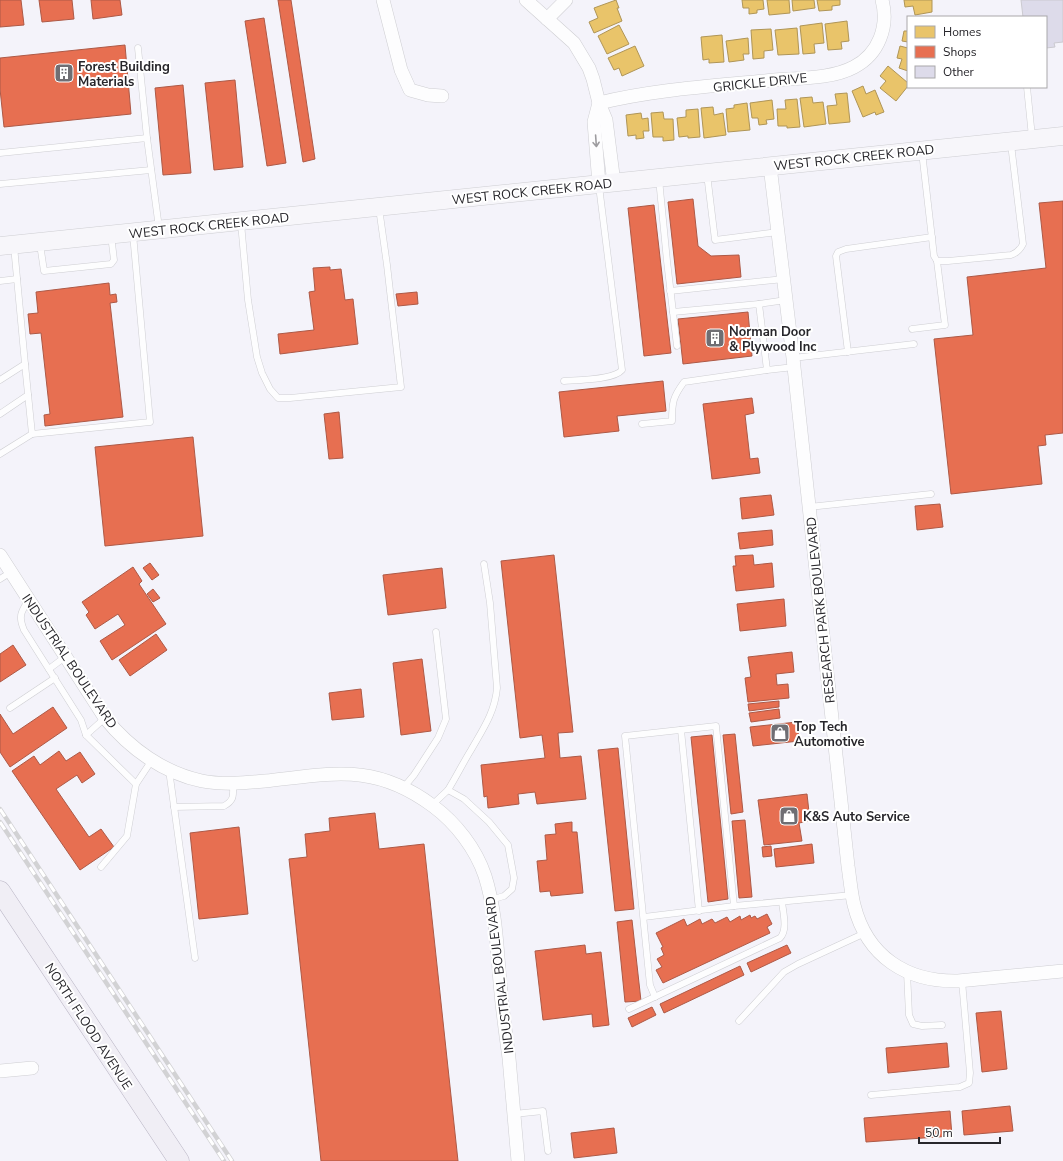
<svg xmlns="http://www.w3.org/2000/svg" width="1063" height="1161" font-family="'Nunito Sans',sans-serif">
	<style>
		.homes { fill: #e9c46a; stroke: #af9557 }
		.shops { fill: #e76f51; stroke: #ad5946 }
		.building { fill: #dddbea; stroke: #cbcad0 }
		.lines { fill: none; stroke-linecap: round; stroke-linejoin: round }
		.service-casing { stroke: #ceced2; stroke-width: 7 }
		.minor-casing { stroke: #ceced2; stroke-width: 14 }
		.secondary-casing { stroke: #ceced2; stroke-width: 19 }
		.primary-casing { stroke: #b9b5c4; stroke-width: 21 }
		.service { stroke: #fdfdfe; stroke-width: 6 }
		.minor { stroke: #fdfdfe; stroke-width: 13 }
		.secondary { stroke: #f7f6fa; stroke-width: 18 }
		.primary { stroke: #f0eef5; stroke-width: 20 }
		.rail-casing { stroke: #d2d2d4; stroke-width: 4.5 }
		.rail { stroke: #fff; stroke-width: 3; stroke-dasharray: 9; stroke-linecap: butt }
		.oneway { stroke: #9d9c9f }
		.labels { text-anchor: middle; stroke-width: 4; stroke-linejoin: round; paint-order: stroke }
		.poi-label { font-size: 13px; font-weight: bold; fill: #27262b; stroke: #fff; text-anchor: start }
		.street-label { font-size: 13px; fill: #27262b; stroke: #fff }
	</style>
	<rect width="100%" height="100%" fill="#f4f3fa"/>
	<g class="homes">
		<polygon points="616,0 619,8 617,8 622,21 594,33 589,22 598,18 594,8"/>
		<polygon points="742,0 763,0 764,9 757,10 757,13 749,14 749,8 743,8"/>
		<polygon points="767,0 789,0 790,13 769,15"/>
		<polygon points="792,0 814,0 815,8 793,11"/>
		<polygon points="817,0 840,0 840,5 832,6 832,10 819,11"/>
		<polygon points="904,0 932,0 932,12 915,15 913,6 905,7"/>
		<polygon points="847,21 849,41 841,42 842,49 828,50 825,24"/>
		<polygon points="822,23 824,43 814,44 815,53 803,54 800,26"/>
		<polygon points="619,25 629,44 607,54 598,36"/>
		<polygon points="797,28 799,54 778,55 775,30"/>
		<polygon points="771,29 773,50 764,51 764,58 753,59 751,30"/>
		<polygon points="904,31 908,31 908,42 902,41"/>
		<polygon points="722,35 724,62 709,63 709,59 703,60 701,37"/>
		<polygon points="748,38 749,54 743,54 744,60 729,62 726,41"/>
		<polygon points="635,46 644,66 622,76 619,68 614,70 608,58"/>
		<polygon points="900,46 908,48 908,71 899,68 902,59 897,58"/>
		<polygon points="888,66 908,83 908,86 896,101 880,88 886,81 880,76"/>
		<polygon points="863,86 866,94 875,90 884,112 876,115 875,112 863,117 852,91"/>
		<polygon points="847,93 850,122 829,124 827,106 837,105 835,94"/>
		<polygon points="812,97 813,103 823,102 826,124 804,127 800,98"/>
		<polygon points="797,99 800,127 787,128 787,126 778,126 777,109 786,109 785,100"/>
		<polygon points="772,100 774,119 766,120 767,124 759,125 758,118 752,118 750,103"/>
		<polygon points="747,103 750,130 728,132 726,109 734,108 734,105"/>
		<polygon points="713,107 714,115 723,113 726,135 704,138 701,108"/>
		<polygon points="698,109 700,137 688,138 688,136 679,137 677,118 686,117 686,110"/>
		<polygon points="663,112 664,119 673,119 674,140 663,141 663,137 653,137 651,113"/>
		<polygon points="641,113 642,119 648,118 649,131 643,131 644,138 636,139 636,135 628,136 626,115"/>
	</g>
	<g class="shops">
		<polygon points="0,0 21,0 24,25 0,27"/>
		<polygon points="39,0 72,0 74,19 42,22"/>
		<polygon points="91,0 120,0 122,15 93,19"/>
		<polygon points="278,0 291,0 315,159 303,162"/>
		<polygon points="264,18 286,163 267,166 245,21"/>
		<polygon points="125,45 131,114 4,127 0,89 0,58"/>
		<polygon points="235,80 243,167 214,170 205,83"/>
		<polygon points="183,85 191,173 163,175 155,88"/>
		<polygon points="693,199 698,246 711,256 739,255 741,277 677,284 668,202"/>
		<polygon points="1063,201 1063,433 1045,435 1046,445 1038,446 1042,484 951,494 934,339 973,335 967,277 1046,268 1039,203"/>
		<polygon points="654,205 671,353 644,356 628,208"/>
		<polygon points="330,267 330,270 341,269 345,300 353,299 358,344 280,354 278,334 314,330 309,292 315,291 313,268"/>
		<polygon points="109,283 110,295 116,294 117,302 110,303 123,417 45,426 44,415 50,414 41,333 30,334 28,314 38,313 36,292"/>
		<polygon points="417,292 418,304 398,306 396,294"/>
		<polygon points="748,312 752,356 683,364 678,319"/>
		<polygon points="663,381 666,411 617,416 619,431 564,437 559,392"/>
		<polygon points="752,398 754,413 745,415 750,459 758,458 760,473 712,479 703,404"/>
		<polygon points="339,412 343,458 329,459 324,414"/>
		<polygon points="193,437 203,536 105,546 95,447"/>
		<polygon points="771,495 774,515 742,519 740,498"/>
		<polygon points="940,504 943,527 917,530 915,506"/>
		<polygon points="772,530 773,545 740,549 738,533"/>
		<polygon points="554,555 573,732 558,733 560,758 581,756 586,799 537,804 535,792 518,794 519,804 488,808 487,796 484,797 481,765 545,758 542,735 520,738 501,561"/>
		<polygon points="753,555 754,565 772,563 774,587 736,591 733,566 736,566 735,556"/>
		<polygon points="150,563 159,575 152,580 143,568"/>
		<polygon points="133,567 142,581 139,584 166,624 112,660 100,641 125,625 118,614 95,629 86,615 89,612 82,602"/>
		<polygon points="442,568 446,608 388,615 383,575"/>
		<polygon points="153,589 160,598 153,602 147,594"/>
		<polygon points="784,599 786,626 740,631 737,604"/>
		<polygon points="156,634 167,650 130,676 119,660"/>
		<polygon points="13,645 26,665 0,682 0,654"/>
		<polygon points="792,652 794,672 776,674 777,685 788,684 789,698 748,702 745,678 751,677 748,657"/>
		<polygon points="422,659 431,731 401,735 393,663"/>
		<polygon points="361,689 364,717 332,720 329,693"/>
		<polygon points="779,701 779,707 749,711 748,704"/>
		<polygon points="53,707 67,728 10,767 0,752 0,714 13,734"/>
		<polygon points="779,709 780,718 751,722 749,713"/>
		<polygon points="797,722 799,741 753,746 750,727"/>
		<polygon points="735,734 743,812 731,814 723,735"/>
		<polygon points="712,735 728,899 708,902 691,737"/>
		<polygon points="618,748 634,909 615,911 598,750"/>
		<polygon points="59,751 66,761 80,752 95,774 82,783 77,775 56,789 89,837 101,829 114,847 80,870 12,771 34,756 40,765"/>
		<polygon points="807,794 810,821 799,823 802,841 764,845 758,800"/>
		<polygon points="375,813 379,849 424,844 458,1161 321,1161 289,859 307,857 305,834 330,831 329,818"/>
		<polygon points="745,820 752,897 739,898 732,821"/>
		<polygon points="572,822 572,832 577,832 583,893 551,896 550,891 540,892 537,861 547,860 545,835 556,834 555,824"/>
		<polygon points="239,827 248,914 199,919 190,833"/>
		<polygon points="812,844 814,863 776,867 774,849"/>
		<polygon points="771,846 772,856 763,857 762,847"/>
		<polygon points="767,914 772,924 767,927 770,933 663,983 656,970 662,967 657,959 664,955 661,948 663,947 656,933 684,919 687,926 700,919 702,924 712,919 715,923 727,917 730,922 740,916 741,920 750,915 751,918 755,916 757,919"/>
		<polygon points="632,920 641,1001 625,1002 617,922"/>
		<polygon points="585,945 586,954 601,952 609,1025 593,1027 592,1014 543,1020 535,951"/>
		<polygon points="787,945 791,953 751,972 747,963"/>
		<polygon points="740,966 744,975 664,1013 660,1004"/>
		<polygon points="652,1007 656,1015 632,1027 628,1018"/>
		<polygon points="1001,1011 1007,1069 982,1072 976,1013"/>
		<polygon points="947,1043 949,1067 888,1073 886,1048"/>
		<polygon points="1010,1106 1013,1131 964,1135 962,1111"/>
		<polygon points="950,1111 952,1136 866,1142 864,1118"/>
		<polygon points="614,1128 617,1153 574,1158 571,1133"/>
	</g>
	<polygon class="building" points="1021,0 1063,0 1063,42 1054,43 1055,47 1046,48 1046,17 1023,17"/>
	<g class="lines">
		<g class="service-casing">
			<g id="service">
				<polyline points="138,48 147,138"/>
				<polyline points="1027,87 1032,137"/>
				<path d="M 922,152 L 934,256 L 937,261 L 948,261 L 1011,255 C 1017,253 1020,250 1023,244 L 1011,144"/>
				<polyline points="0,153 147,138 159,228"/>
				<polyline points="707,174 715,240 778,232"/>
				<polyline points="659,179 667,261 677,346"/>
				<polyline points="0,184 151,170"/>
				<polyline points="241,223 248,300 257,357 262,373 270,389 278,398 290,398 401,387 387,265 379,208"/>
				<polyline points="40,244 44,271 111,264 114,260 111,235"/>
				<polyline points="0,281 17,279"/>
				<polyline points="670,291 784,279"/>
				<polyline points="759,304 786,300"/>
				<polyline points="912,329 945,325 937,261"/>
				<polyline points="848,352 836,256 838,252 846,249 932,237"/>
				<polyline points="793,358 914,344"/>
				<polyline points="767,370 794,367"/>
				<polyline points="0,380 25,364 14,246"/>
				<path d="M 564,381 C 578,380 614,380 622,370 L 599,186"/>
				<polyline points="0,414 28,395"/>
				<path d="M 642,424 L 672,421 C 672,402 673,397 684,382 L 767,370 L 759,304 L 673,312"/>
				<polyline points="32,434 150,422 133,234"/>
				<polyline points="0,454 32,434 25,364"/>
				<polyline points="809,507 931,494"/>
				<polyline points="0,579 11,572"/>
				<path d="M 29,599 C 21,612 18,616 24,630 L 81,720 L 86,735"/>
				<polyline points="49,669 65,657"/>
				<polyline points="10,708 55,678"/>
				<polyline points="105,718 86,735 136,784"/>
				<polyline points="681,730 699,911"/>
				<polyline points="169,770 195,958"/>
				<polyline points="404,787 414,775 438,738 446,719 436,632"/>
				<path d="M 448,790 C 456,777 463,763 471,750 C 483,729 495,712 497,688 L 490,603 L 484,564"/>
				<polyline points="432,805 448,790 464,799 489,822 508,845 514,878 512,889 504,896 490,900"/>
				<path d="M 174,807 L 224,806 C 235,800 233,795 233,783"/>
				<polyline points="101,867 127,836 136,784 152,760"/>
				<polyline points="644,917 734,906"/>
				<polyline points="907,972 909,1015 913,1024 922,1026 942,1025"/>
				<polyline points="655,997 650,985 625,736 716,726 734,906 852,895"/>
				<path d="M 629,1009 L 780,938 C 788,930 783,912 782,902"/>
				<polyline points="739,1021 784,972 798,964 865,933"/>
				<polyline points="871,1095 960,1087 969,1083 970,1073 962,981"/>
				<polyline points="514,1114 543,1111 548,1151"/>
			</g>
		</g>
		<g class="minor-casing">
			<g id="minor">
				<polyline points="383,0 401,70 410,90 428,95 442,96"/>
				<polyline points="526,0 574,43 589,68 593,79 599,103 606,120 614,183"/>
				<polyline points="547,19 566,0"/>
				<path d="M 599,103 C 656,89 715,86 774,80 C 798,78 832,79 854,67 C 879,54 889,26 882,0"/>
				<polyline points="599,103 594,122 599,184"/>
				<path d="M 770,166 L 793,358 L 848,866 C 850,879 851,893 854,905 C 867,957 907,982 958,981 L 1063,971"/>
				<path d="M 0,555 L 105,718 C 130,749 164,773 202,781 C 223,785 244,783 265,781 C 332,774 374,762 433,806 C 456,823 476,849 485,876 C 497,914 497,954 501,993 C 503,1015 506,1036 509,1058 C 512,1093 515,1127 518,1161"/>
				<polyline points="0,1071 32,1068"/>
			</g>
		</g>
		<g class="secondary-casing">
			<polyline id="secondary" points="0,246 1063,136"/>
		</g>
		<g class="primary-casing">
			<polyline id="primary" points="0,891 179,1161"/>
		</g>
		<use href="#service" class="service"/>
		<use href="#minor" class="minor"/>
		<use href="#secondary" class="secondary"/>
		<use href="#primary" class="primary"/>
		<g class="rail-casing">
			<g id="rail">
				<polyline points="0,809 232,1161"/>
				<polyline points="0,822 224,1161"/>
			</g>
		</g>
		<use href="#rail" class="rail"/>
	</g>
	<defs><path id="oneway-shaft" d="M-6 0H5M1.5-3L5.5 0L1.5 3" fill="none" stroke-width="1.6" stroke-linecap="round" stroke-linejoin="round"/></defs>
	<use class="oneway" href="#oneway-shaft" transform="translate(596 141) rotate(86)"/>
	<defs>
		<g id="building-square" transform="scale(1)"><rect x="-9" y="-9" width="18" height="18" rx="4" fill="#6f6e73" stroke="#fff"/><path d="M-4-6H4V6H1V3H-1V6H-4ZM-2.5-4.3h1.7v1.8h-1.7ZM.8-4.3h1.7v1.8H.8ZM-2.5-1h1.7V.8h-1.7ZM.8-1h1.7V.8H.8Z" fill="#fff"/></g>
		<g id="shop-square" transform="scale(1)"><rect x="-9" y="-9" width="18" height="18" rx="4" fill="#6f6e73" stroke="#fff"/><path d="M-5-2.5h2.3a2.7 3.5 0 0 1 5.4 0H5L5.5 6h-11ZM-1.5-2.5h3a1.5 2.3 0 0 0-3 0Z" fill="#fff"/></g>
	</defs>
	<g fill-rule="evenodd">
		<use href="#building-square" x="64" y="73"/>
		<use href="#building-square" x="715" y="338"/>
		<use href="#shop-square" x="780" y="733"/>
		<use href="#shop-square" x="789" y="816"/>
	</g>
	<g class="labels">
		<g class="poi-label">
			<text x="78" y="71">Forest Building<tspan x="78" dy="15">Materials</tspan></text>
			<text x="729" y="336">Norman Door<tspan x="729" dy="15">&amp; Plywood Inc</tspan></text>
			<text x="794" y="731">Top Tech<tspan x="794" dy="15">Automotive</tspan></text>
			<text x="803" y="821">K&amp;S Auto Service</text>
		</g>
		<g class="street-label">
			<text transform="translate(760 82) rotate(-6)" y="5">GRICKLE DRIVE</text>
			<text transform="translate(854 157) rotate(-6)" y="5">WEST ROCK CREEK ROAD</text>
			<text transform="translate(532 191) rotate(-6)" y="5">WEST ROCK CREEK ROAD</text>
			<text transform="translate(209 225) rotate(-6)" y="5">WEST ROCK CREEK ROAD</text>
			<text transform="translate(820 610) rotate(-96)" y="5">RESEARCH PARK BOULEVARD</text>
			<text transform="translate(70 661) rotate(56)" y="5">INDUSTRIAL BOULEVARD</text>
			<text transform="translate(499 975) rotate(-97)" y="5">INDUSTRIAL BOULEVARD</text>
			<text transform="translate(89 1026) rotate(57)" y="5">NORTH FLOOD AVENUE</text>
		</g>
	</g>
	<rect x="907" y="16" width="140" height="72" fill="#ffffff" stroke="#a9a8aa"/>
	<rect x="915" y="26" width="20" height="12" fill="#e9c46a" stroke="#a9a8aa"/>
	<text x="943" y="36" font-size="12" fill="#27262b">Homes</text>
	<rect x="915" y="46" width="20" height="12" fill="#e76f51" stroke="#a9a8aa"/>
	<text x="943" y="56" font-size="12" fill="#27262b">Shops</text>
	<rect x="915" y="66" width="20" height="12" fill="#dddbea" stroke="#a9a8aa"/>
	<text x="943" y="76" font-size="12" fill="#27262b">Other</text>
	<path d="M919 1137v6h81v-6" fill="none" stroke="#27262b" stroke-width="2"/>
	<text x="925" y="1137" font-size="12" fill="#27262b" stroke="#ffffff" stroke-width="3" paint-order="stroke">50 m</text>
</svg>
